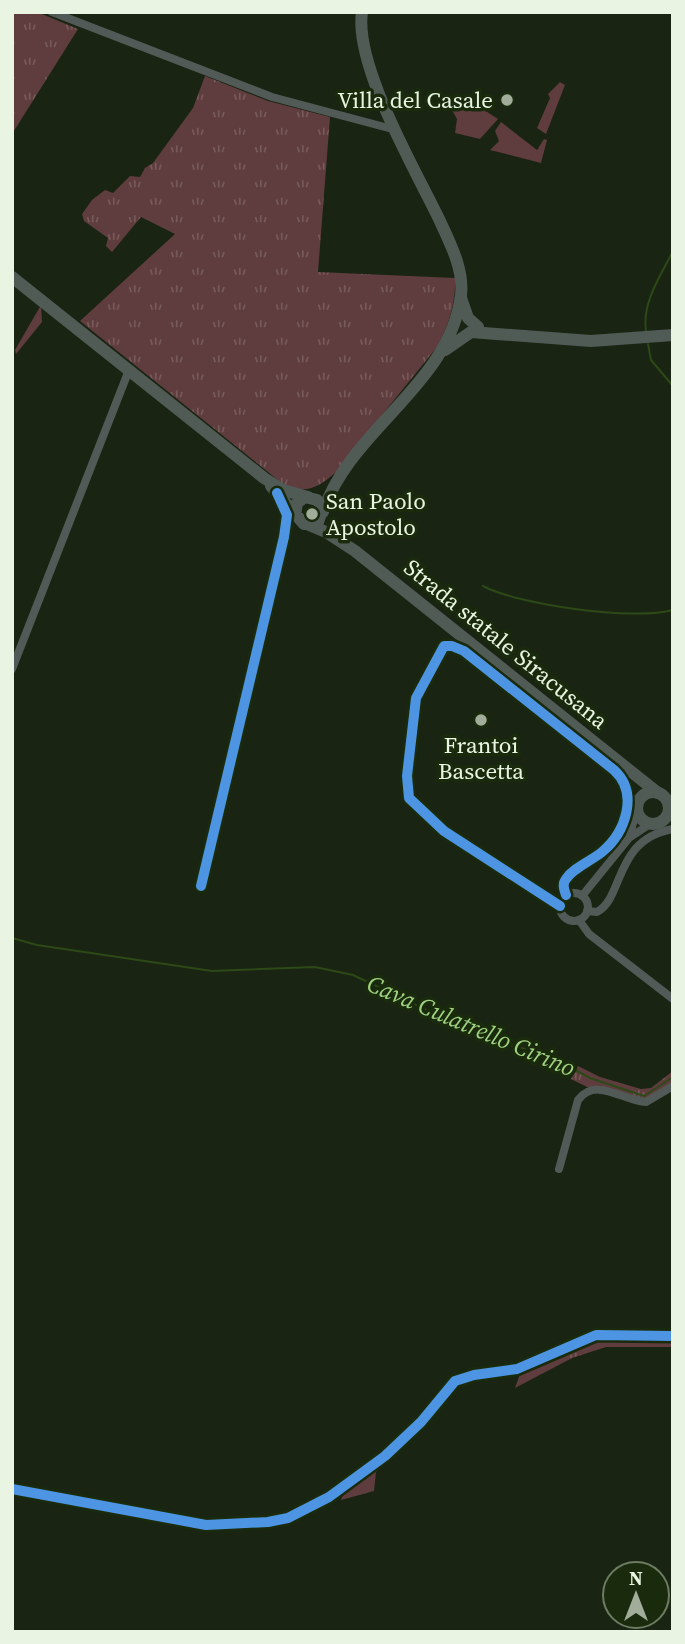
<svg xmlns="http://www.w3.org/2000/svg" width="685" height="1644" font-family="'Source Serif 4',serif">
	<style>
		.grass { fill: url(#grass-tufts) }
		.garden { fill: #5f3c3d }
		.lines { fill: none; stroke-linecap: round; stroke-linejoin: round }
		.stream { stroke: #2c4917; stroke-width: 2 }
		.street { stroke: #515a56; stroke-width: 8 }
		.secondary { stroke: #515b56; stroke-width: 12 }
		.cycleway-casing { stroke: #192b0c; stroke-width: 15 }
		.cycleway { stroke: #4d94e3; stroke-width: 10 }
		.poi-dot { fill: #a1ac9a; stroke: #192b0c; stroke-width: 2.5 }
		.labels { text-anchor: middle; stroke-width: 7; stroke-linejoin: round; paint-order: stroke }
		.poi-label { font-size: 23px; fill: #e9f5e2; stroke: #192b0c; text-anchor: end }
		.street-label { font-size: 23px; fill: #e9f5e2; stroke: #192b0c }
		.water-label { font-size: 24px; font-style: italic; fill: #9fd181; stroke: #192b0c }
	</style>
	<defs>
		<pattern id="grass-tufts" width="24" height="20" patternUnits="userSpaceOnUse" patternTransform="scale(1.75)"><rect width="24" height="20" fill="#5f3c3d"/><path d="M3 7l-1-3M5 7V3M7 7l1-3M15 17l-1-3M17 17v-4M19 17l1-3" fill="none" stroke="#765959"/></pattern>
	</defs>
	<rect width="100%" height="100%" fill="#1a2413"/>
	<g class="grass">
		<polygon points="12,12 37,12 78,29 12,134"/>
		<path d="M 205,76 L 268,101 L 330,117 L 318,272 L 455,278 C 456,303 449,324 437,347 L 335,473 C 318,488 304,495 283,484 L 80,321 L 175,234 L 141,217 L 112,252 L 106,246 L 108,238 L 84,221 L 82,214 L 92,200 L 105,190 L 113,193 L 130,176 L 140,177 L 145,168 L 153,163 L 193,108 Z"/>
		<polygon points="578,1066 600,1077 641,1089 651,1088 673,1071 673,1083 646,1099 601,1087 587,1087 571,1079"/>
		<polygon points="598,1338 673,1339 673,1347 606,1347 572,1358 515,1388 521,1371"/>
		<polygon points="435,1409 438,1410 411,1441 376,1472 374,1491 341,1500 345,1489"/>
	</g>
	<g class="garden">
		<polygon points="560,82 565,85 546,134 537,128 550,98 548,94"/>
		<polygon points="479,98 478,106 498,119 480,139 455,133 457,119 452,110"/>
		<polygon points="501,122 537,150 544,139 547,140 541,163 490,150 499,141 495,131"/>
		<polygon points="41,305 42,322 16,354 15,350"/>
	</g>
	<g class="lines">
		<g class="stream">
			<path d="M 646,331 C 642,302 660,277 673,251"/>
			<polyline points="648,344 651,360 673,386"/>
			<path d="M 483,586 C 519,605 633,621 673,610"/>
			<polyline points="12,938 37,945 212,971 315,967 353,975 488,1039 548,1055 590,1078 644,1096 673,1077"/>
		</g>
		<g class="street">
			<polyline points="52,12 272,97 396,130"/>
			<polyline points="12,669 129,370"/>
			<polyline points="630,835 637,807"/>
			<polyline points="201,886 284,537 287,515 283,504"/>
			<circle cx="574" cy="907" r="14"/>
			<polyline points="582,896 629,838 650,824"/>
			<path d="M 560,906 L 444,831 L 409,798 L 407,776 L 416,698 L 444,646 L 452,646 L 464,651 L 614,770 C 639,793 626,832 602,852 C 591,861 573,868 566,879 C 562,884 564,889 566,895"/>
			<path d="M 587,911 L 597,912 C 624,898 614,839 673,829"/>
			<polyline points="579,920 589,934 673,999"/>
			<path d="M 559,1169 L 578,1100 C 596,1076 623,1101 646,1102 L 673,1086"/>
			<polyline points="12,1489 206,1525 268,1522 288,1518 329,1497 385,1456 421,1422 455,1381 474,1375 517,1369 596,1335 673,1336"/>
		</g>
		<g class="secondary">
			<polyline points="12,277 264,478 283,490 308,497"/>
			<polyline points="461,298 468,318 478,327"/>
			<polyline points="445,350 471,332 591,341 673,335"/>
			<polyline points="271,486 304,524 318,522 323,508 317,500 305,497 297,503 295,515"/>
			<path d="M 323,512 C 349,430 450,385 461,295 C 464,269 450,243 439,219 C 415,169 354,65 362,12"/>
			<polyline points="309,525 326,532 355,551 658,793"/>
			<circle cx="653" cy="808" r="16"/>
		</g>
		<g class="cycleway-casing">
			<g id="cycleway">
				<polyline points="201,886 284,537 287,515 277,493"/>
				<path d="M 560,906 L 444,831 L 409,798 L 407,776 L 416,698 L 444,646 L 452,646 L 464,651 L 614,770 C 639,793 626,832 602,852 C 591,861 573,868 566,879 C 562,884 564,889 566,895"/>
				<polyline points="12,1489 206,1525 268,1522 288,1518 329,1497 385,1456 421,1422 455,1381 474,1375 517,1369 596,1335 673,1336"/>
			</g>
		</g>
		<use href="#cycleway" class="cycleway"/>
	</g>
	<g class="poi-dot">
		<circle cx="507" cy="100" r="7"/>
		<circle cx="312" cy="514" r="7"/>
		<circle cx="481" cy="720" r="7"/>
	</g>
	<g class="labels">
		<g class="poi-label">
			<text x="493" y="108">Villa del Casale</text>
			<text x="326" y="509" text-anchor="start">San Paolo<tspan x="326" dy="26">Apostolo</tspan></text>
			<text x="481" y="753" text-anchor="middle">Frantoi<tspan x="481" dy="26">Bascetta</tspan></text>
		</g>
		<g class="street-label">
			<text transform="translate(506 644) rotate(39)" y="8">Strada statale Siracusana</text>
		</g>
		<g class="water-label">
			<text transform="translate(471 1026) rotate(23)" y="8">Cava Culatrello Cirino</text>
		</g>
	</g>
	<rect width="685" height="1644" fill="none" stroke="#e9f5e2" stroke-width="28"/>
	<g transform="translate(636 1595)"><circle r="33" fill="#192b0c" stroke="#6c7c62" stroke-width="2"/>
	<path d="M0-5L12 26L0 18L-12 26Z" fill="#a1ac9a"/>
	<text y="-10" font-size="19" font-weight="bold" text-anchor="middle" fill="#e9f5e2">N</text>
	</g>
</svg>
